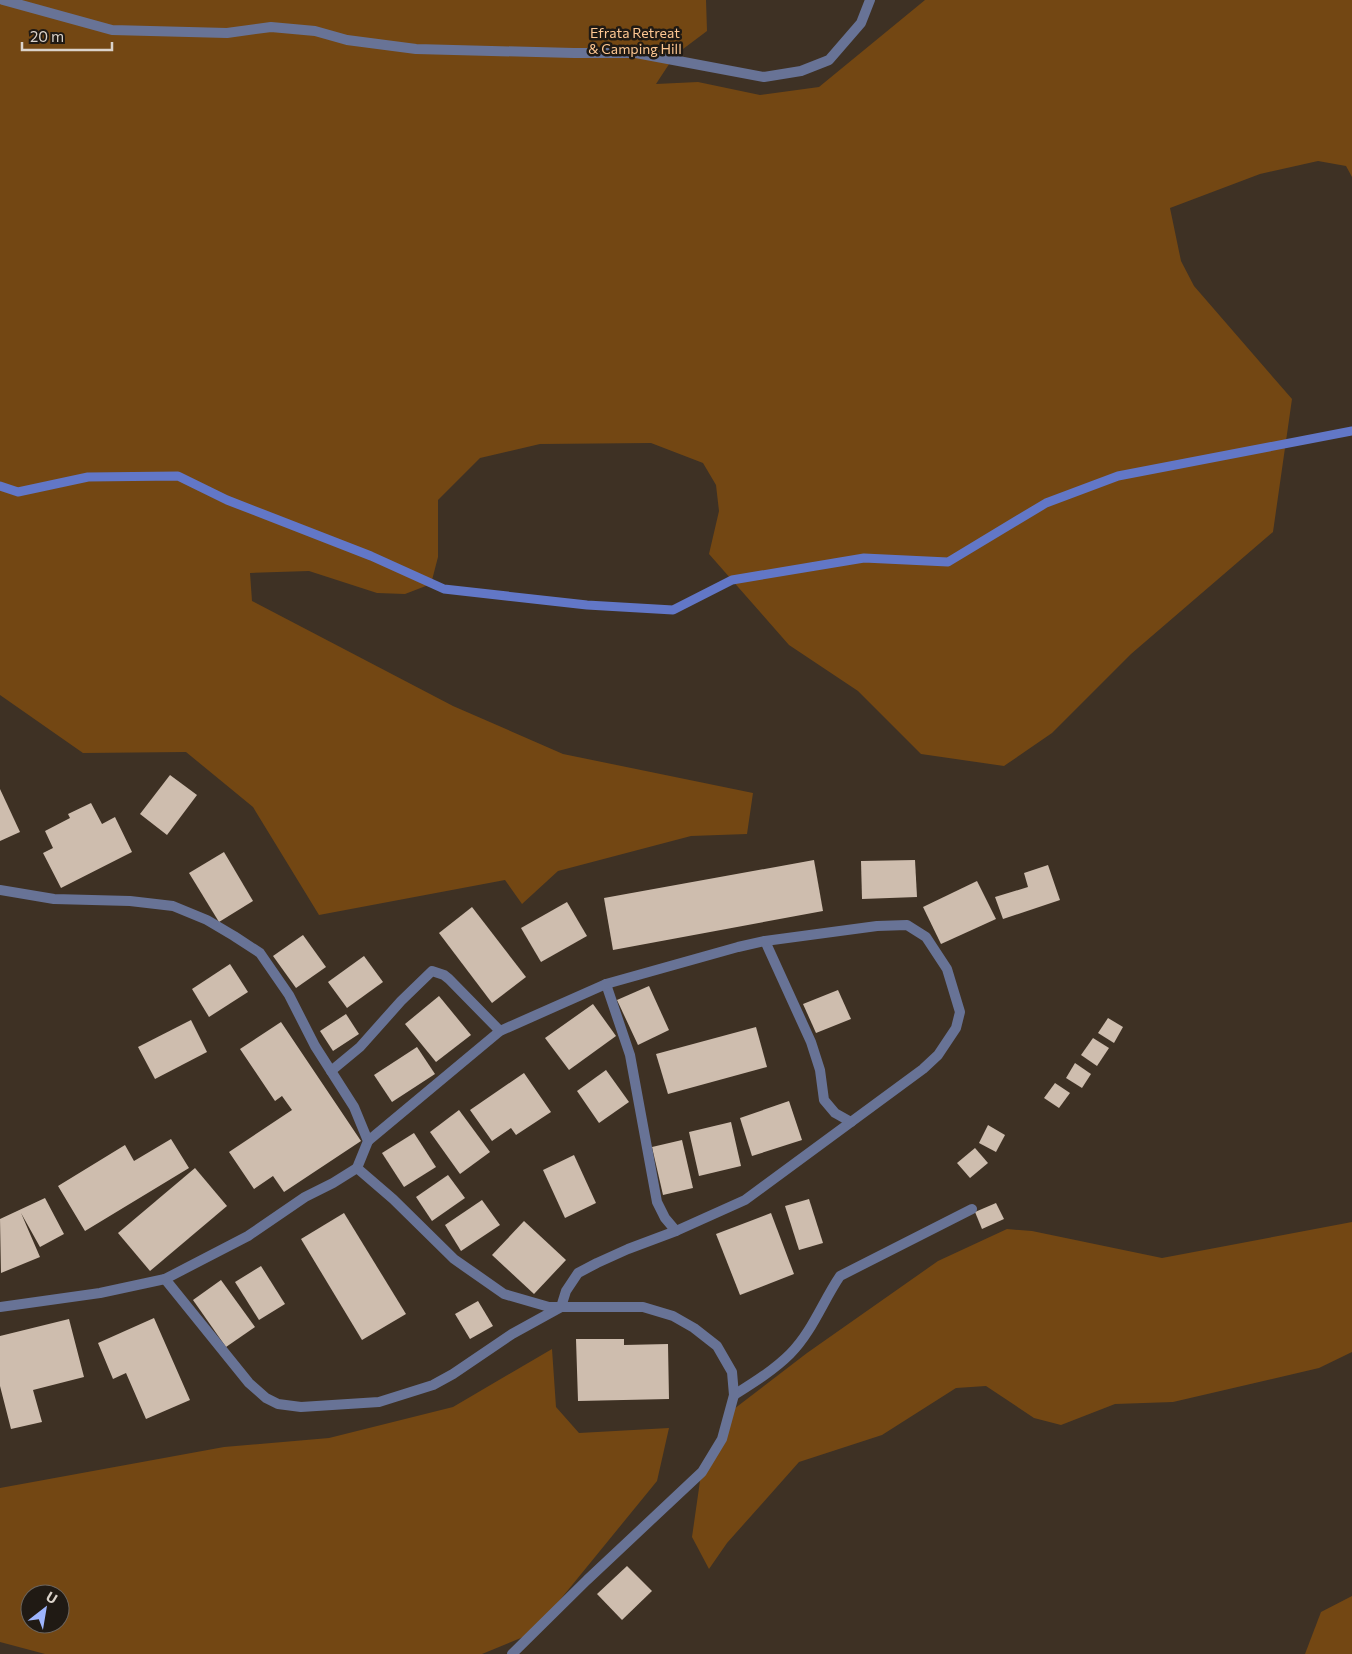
<svg xmlns="http://www.w3.org/2000/svg" width="1352" height="1654" font-family="Commissioner,sans-serif">
	<style>
		.green { fill: #734713; fill-rule: evenodd }
		.lines { fill: none; stroke-linecap: round; stroke-linejoin: round }
		.stream { stroke: #6277c7; stroke-width: 9 }
		.building { fill: #cebdae }
		.minor { stroke: #687396; stroke-width: 10 }
		.tertiary { stroke: #687396; stroke-width: 10 }
		.labels { text-anchor: middle; stroke-width: 5; stroke-linejoin: round; paint-order: stroke }
		.park-label { font-size: 14px; fill: #fec792; stroke: #201a14 }
	</style>
	<rect width="100%" height="100%" fill="#3e3124"/>
	<g class="green">
		<polygon points="0,0 706,0 707,31 675,55 656,84 698,82 760,95 819,87 925,0 1352,0 1352,177 1346,166 1318,161 1260,174 1170,208 1181,261 1194,286 1292,399 1273,532 1131,654 1052,733 1004,766 921,754 858,691 789,645 709,554 719,511 716,485 703,463 651,443 540,444 480,458 438,500 438,557 431,584 405,594 377,593 309,571 250,573 252,601 453,706 563,754 753,793 747,834 691,836 558,871 522,904 505,880 319,915 253,807 186,752 83,753 0,695"/>
		<polygon points="1352,1222 1352,1352 1319,1368 1173,1402 1115,1404 1061,1425 1034,1418 986,1386 956,1388 882,1435 799,1462 727,1543 709,1569 692,1537 701,1474 730,1412 807,1353 938,1261 1007,1229 1032,1231 1162,1258"/>
		<path d="M 552,1349 L 556,1407 L 579,1433 L 669,1428 L 657,1481 L 533,1633 L 482,1654 L 45,1654 L 0,1642 L 0,1488 L 224,1447 L 329,1438 L 453,1407 ZM 30,1594 L 60,1594 L 60,1624 L 30,1624 Z"/>
		<polygon points="1352,1596 1352,1654 1305,1654 1321,1612"/>
	</g>
	<g class="lines">
		<polyline class="stream" points="0,486 18,492 88,477 178,476 227,500 371,556 444,589 587,605 673,610 732,580 864,558 948,562 1046,503 1118,476 1352,431"/>
	</g>
	<g class="building">
		<polygon points="170,775 197,795 167,835 140,814"/>
		<polygon points="0,789 20,832 0,841"/>
		<polygon points="91,803 102,824 115,817 132,852 61,888 43,853 53,848 45,831 70,818 68,814"/>
		<polygon points="224,852 253,901 219,922 189,873"/>
		<polygon points="814,860 823,911 613,950 604,898"/>
		<polygon points="915,860 917,897 862,899 861,861"/>
		<polygon points="1048,865 1060,900 1003,919 995,897 1028,887 1024,873"/>
		<polygon points="977,881 996,919 941,944 923,907"/>
		<polygon points="567,902 587,936 541,962 521,928"/>
		<polygon points="472,907 526,977 492,1003 439,933"/>
		<polygon points="303,935 326,967 296,988 273,956"/>
		<polygon points="364,956 383,982 347,1008 328,982"/>
		<polygon points="230,964 248,992 209,1017 192,989"/>
		<polygon points="649,986 669,1030 638,1045 617,1000"/>
		<polygon points="838,990 851,1019 816,1033 803,1004"/>
		<polygon points="439,996 471,1035 436,1062 405,1024"/>
		<polygon points="593,1004 616,1036 569,1070 545,1038"/>
		<polygon points="346,1014 359,1034 333,1051 320,1031"/>
		<polygon points="1108,1018 1123,1027 1114,1043 1098,1033"/>
		<polygon points="191,1020 207,1052 155,1079 138,1047"/>
		<polygon points="281,1022 361,1141 284,1192 273,1176 254,1189 229,1152 292,1110 282,1096 275,1101 240,1049"/>
		<polygon points="756,1027 767,1067 668,1094 656,1054"/>
		<polygon points="1093,1038 1109,1048 1097,1066 1081,1055"/>
		<polygon points="417,1047 435,1074 392,1102 374,1075"/>
		<polygon points="1075,1063 1091,1074 1082,1088 1066,1078"/>
		<polygon points="606,1070 629,1102 599,1123 577,1091"/>
		<polygon points="524,1073 551,1112 516,1135 511,1128 492,1141 470,1110"/>
		<polygon points="1055,1083 1070,1093 1059,1108 1044,1098"/>
		<polygon points="789,1101 802,1140 752,1156 740,1118"/>
		<polygon points="459,1110 490,1152 460,1174 430,1132"/>
		<polygon points="731,1122 741,1166 699,1176 689,1132"/>
		<polygon points="988,1125 1005,1135 996,1152 979,1143"/>
		<polygon points="414,1133 436,1167 404,1187 382,1153"/>
		<polygon points="171,1139 189,1168 85,1231 58,1186 125,1145 134,1161"/>
		<polygon points="682,1140 693,1188 663,1195 652,1147"/>
		<polygon points="975,1148 988,1163 970,1178 957,1163"/>
		<polygon points="574,1155 596,1203 565,1218 543,1170"/>
		<polygon points="195,1168 227,1206 150,1271 118,1233"/>
		<polygon points="448,1175 465,1198 432,1221 416,1197"/>
		<polygon points="45,1198 64,1234 40,1247 21,1213 40,1257 1,1273 0,1219"/>
		<polygon points="809,1199 823,1243 799,1250 785,1206"/>
		<polygon points="482,1200 500,1225 461,1251 445,1225"/>
		<polygon points="996,1203 1004,1219 982,1229 975,1212"/>
		<polygon points="344,1213 406,1314 362,1340 301,1239"/>
		<polygon points="771,1213 794,1274 740,1295 716,1234"/>
		<polygon points="524,1221 566,1260 534,1294 492,1255"/>
		<polygon points="261,1266 285,1304 259,1320 235,1282"/>
		<polygon points="221,1280 255,1327 226,1347 193,1300"/>
		<polygon points="478,1301 493,1326 470,1339 455,1314"/>
		<polygon points="154,1318 190,1400 146,1419 126,1373 113,1379 98,1343"/>
		<polygon points="69,1319 84,1377 33,1390 42,1422 11,1429 0,1386 0,1336"/>
		<polygon points="576,1339 624,1339 624,1345 668,1344 669,1399 578,1401"/>
		<polygon points="627,1566 652,1591 622,1620 597,1594"/>
	</g>
	<g class="lines">
		<g class="minor">
			<polyline points="3,0 112,30 227,33 271,27 315,31 347,40 416,49 574,53 636,53 764,77 801,71 829,60 861,23 870,0"/>
			<polyline points="0,890 54,899 130,901 173,906 207,920 234,936 260,953 289,995 315,1046 354,1107 368,1141 357,1168"/>
			<polyline points="765,941 811,1042 820,1070 824,1100 835,1113 851,1122"/>
			<polyline points="606,984 630,1055 657,1202 665,1218 676,1231"/>
			<polyline points="331,1071 360,1047 401,1001 432,971 444,975 449,979 500,1031"/>
			<polyline points="165,1279 249,1383 266,1398 278,1404 301,1407 379,1402 433,1385 453,1374 512,1334 561,1307 566,1291 578,1273 597,1263 628,1249 676,1231 745,1200 923,1069 938,1055 956,1028 960,1012 947,969 926,937 907,925 877,926 765,941 738,947 606,984 500,1031 368,1141"/>
			<path d="M 734,1395 C 753,1383 774,1370 790,1354 C 812,1332 823,1301 840,1276 L 972,1209"/>
		</g>
		<polyline class="tertiary" points="0,1307 100,1293 165,1279 248,1236 305,1197 333,1183 357,1168 393,1199 454,1259 504,1294 549,1307 643,1307 673,1316 694,1328 717,1346 732,1372 734,1395 722,1439 702,1472 587,1580 512,1654"/>
	</g>
	<g class="labels">
		<g class="park-label">
			<text x="635" y="38">Efrata Retreat<tspan x="635" dy="16">&amp; Camping Hill</tspan></text>
		</g>
	</g>
	<g transform="translate(45 1609) rotate(31)"><circle r="24" fill="#201a14" stroke="#6b645d"/>
	<path d="M0-4L9 19L0 12L-9 19Z" fill="#9db4fd"/>
	<text y="-8" font-size="14" font-weight="bold" text-anchor="middle" fill="#dbd3ca">U</text>
	</g>
	<path d="M22 42v8h90v-8" fill="none" stroke="#dbd3ca" stroke-width="2.5"/>
	<text x="30" y="42" font-size="15" fill="#dbd3ca" stroke="#201a14" stroke-width="4" paint-order="stroke">20 m</text>
</svg>
